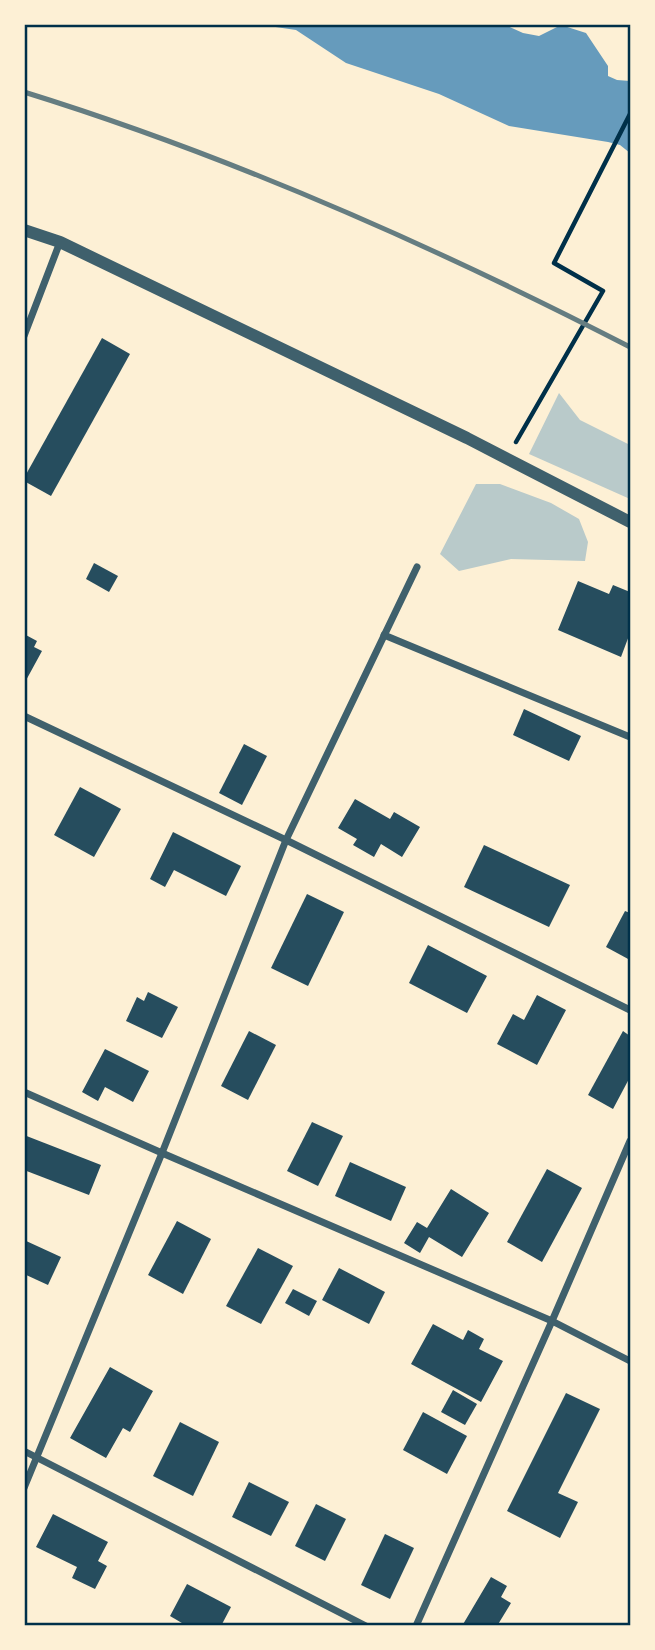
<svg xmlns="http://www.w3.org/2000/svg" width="655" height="1650" font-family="Commissioner,sans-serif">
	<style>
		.green { fill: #b9caca }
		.water { fill: #669bbc }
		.building { fill: #264d5e }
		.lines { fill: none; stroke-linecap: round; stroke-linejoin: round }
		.path { stroke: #003049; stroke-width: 4.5 }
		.minor { stroke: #3f606c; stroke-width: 7 }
		.tertiary { stroke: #3f606c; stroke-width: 12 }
		.rail { stroke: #657d81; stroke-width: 5 }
		.neatline { fill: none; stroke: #003049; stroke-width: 2.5 }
	</style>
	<rect width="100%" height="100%" fill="#fdf0d5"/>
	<g class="green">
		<polygon points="559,393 580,420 630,445 630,499 529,454"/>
		<polygon points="476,484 500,484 551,503 579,519 588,542 585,561 511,559 459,571 440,554"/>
	</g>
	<polygon class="water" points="503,24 523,33 539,36 561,25 586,33 608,66 608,76 617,80 630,81 630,153 620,145 608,142 509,126 439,94 346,63 296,30 262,25"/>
	<g class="building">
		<polygon points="102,338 130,354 51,496 24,481 24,478"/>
		<polygon points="94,563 118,576 109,592 86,579"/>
		<polygon points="578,581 609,594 613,585 630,592 630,633 621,657 558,630"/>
		<polygon points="24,634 37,641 34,647 42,651 24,684"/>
		<polygon points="524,709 581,736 569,761 513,735"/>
		<polygon points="244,744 267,756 242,805 219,793"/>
		<polygon points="80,787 121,809 94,857 54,835"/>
		<polygon points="355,799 390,819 394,812 420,827 402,857 381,844 374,857 353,845 357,839 338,828"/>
		<polygon points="173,832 241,866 226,896 174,870 165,887 150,879"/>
		<polygon points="484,845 570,885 549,927 464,887"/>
		<polygon points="307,894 344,912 308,986 271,968"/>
		<polygon points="625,911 630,913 630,960 606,947"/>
		<polygon points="428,945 487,976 467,1013 409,983"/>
		<polygon points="148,992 178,1007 162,1038 126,1021 137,997 144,1001"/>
		<polygon points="537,995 566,1010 537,1065 497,1044 513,1014 524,1020"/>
		<polygon points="249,1031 276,1045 248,1100 221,1086"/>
		<polygon points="623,1031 630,1036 630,1077 613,1109 588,1095"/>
		<polygon points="105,1049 149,1071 133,1102 105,1087 98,1101 82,1092"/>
		<polygon points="312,1122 343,1136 318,1186 287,1171"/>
		<polygon points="24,1135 101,1165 89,1195 24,1170"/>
		<polygon points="350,1162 406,1187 391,1221 335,1196"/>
		<polygon points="547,1169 582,1188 542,1262 507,1242"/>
		<polygon points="451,1189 489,1213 462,1257 429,1237 420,1253 404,1243 417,1222 427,1228"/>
		<polygon points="177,1221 211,1239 183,1294 148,1275"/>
		<polygon points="24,1240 61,1257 48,1285 24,1274"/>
		<polygon points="258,1248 293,1266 261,1324 226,1306"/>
		<polygon points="339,1268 385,1292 369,1324 322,1300"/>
		<polygon points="293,1289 317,1301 309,1316 285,1303"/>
		<polygon points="433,1324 463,1340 468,1330 484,1339 479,1349 503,1361 481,1402 411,1364"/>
		<polygon points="110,1367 153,1391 130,1432 123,1428 106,1458 70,1438"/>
		<polygon points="453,1390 477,1404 465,1425 441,1412"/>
		<polygon points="566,1393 600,1409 558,1493 578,1502 560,1538 507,1511"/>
		<polygon points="423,1412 467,1436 447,1474 403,1450"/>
		<polygon points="180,1422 219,1442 193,1496 153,1476"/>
		<polygon points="249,1482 289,1502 271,1536 232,1517"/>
		<polygon points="316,1504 346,1519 325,1561 295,1546"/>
		<polygon points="53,1514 108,1542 98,1561 107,1566 95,1589 72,1578 77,1567 36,1547"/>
		<polygon points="385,1534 414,1548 390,1599 361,1585"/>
		<polygon points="491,1577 507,1586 501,1597 511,1603 497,1626 462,1626"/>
		<polygon points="187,1584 231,1607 221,1626 187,1626 170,1616"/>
	</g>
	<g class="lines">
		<polyline class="path" points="516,442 603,291 554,263 630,114"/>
		<g class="minor">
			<polyline points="24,336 60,242"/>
			<polyline points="384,635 630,737"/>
			<polyline points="24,716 286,840 630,1010"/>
			<polyline points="24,1092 162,1153 552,1321 630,1361"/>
			<polyline points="24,1451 366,1626"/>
			<polyline points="24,1488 162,1153 286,840 417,567"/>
			<polyline points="416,1626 552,1321 630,1141"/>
		</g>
		<polyline class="tertiary" points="24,230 60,242 467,438 630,522"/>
		<path class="rail" d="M 24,92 C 234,157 436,247 630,347"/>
	</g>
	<rect width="655" height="1650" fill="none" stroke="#fdf0d5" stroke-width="52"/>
	<rect x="26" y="26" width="603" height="1598" class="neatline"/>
</svg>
